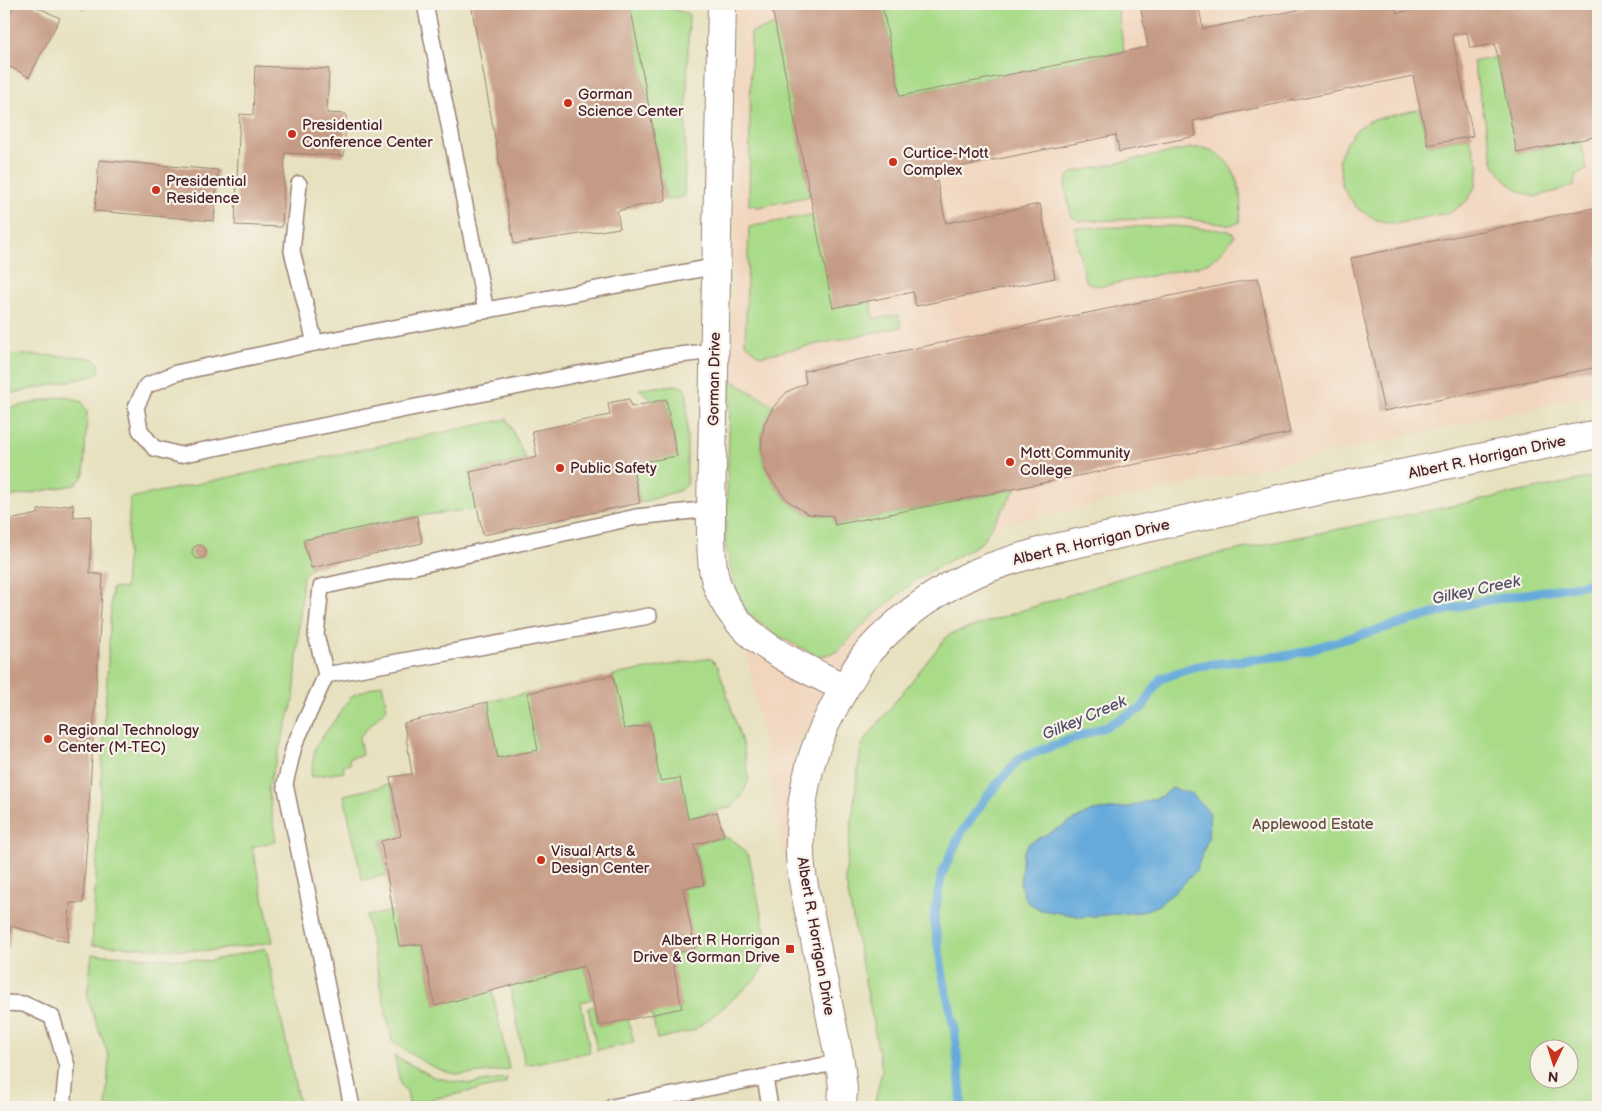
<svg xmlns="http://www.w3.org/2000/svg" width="1602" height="1111" font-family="'Balsamiq Sans',sans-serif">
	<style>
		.built { fill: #f1d5bd }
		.green { fill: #a9db89; stroke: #7a7d5a; fill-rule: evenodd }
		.water { fill: #66aadb; stroke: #586483 }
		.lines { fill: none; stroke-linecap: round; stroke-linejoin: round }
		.stream { stroke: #66aadb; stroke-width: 9 }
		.building { fill: #c69b85 }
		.service-casing { stroke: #988075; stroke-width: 18 }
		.minor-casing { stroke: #988075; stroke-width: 30 }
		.tertiary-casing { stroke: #988075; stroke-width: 30 }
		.service { stroke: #fff; stroke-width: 15 }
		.minor { stroke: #fff; stroke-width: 28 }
		.tertiary { stroke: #fff; stroke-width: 28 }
		.poi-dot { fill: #c8321e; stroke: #f7f3e8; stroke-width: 2 }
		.labels { text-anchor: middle; stroke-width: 4.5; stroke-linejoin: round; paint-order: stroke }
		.poi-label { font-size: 15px; fill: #4a1f2b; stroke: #f7f3e8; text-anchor: start }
		.street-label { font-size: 15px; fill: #4a1f2b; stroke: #f7f3e8 }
		.park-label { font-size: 15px; fill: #624e42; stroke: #f7f3e8 }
		.water-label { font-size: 16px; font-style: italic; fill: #545069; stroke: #f7f3e8 }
	</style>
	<rect width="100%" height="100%" fill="#f7f3e8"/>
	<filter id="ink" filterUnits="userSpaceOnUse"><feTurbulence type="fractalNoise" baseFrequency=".02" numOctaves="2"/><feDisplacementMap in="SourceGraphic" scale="10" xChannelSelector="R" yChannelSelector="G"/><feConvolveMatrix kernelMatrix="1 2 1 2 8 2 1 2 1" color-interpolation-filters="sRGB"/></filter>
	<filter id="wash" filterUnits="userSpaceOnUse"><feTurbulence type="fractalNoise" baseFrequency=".0096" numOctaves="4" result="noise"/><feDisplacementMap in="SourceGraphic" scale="20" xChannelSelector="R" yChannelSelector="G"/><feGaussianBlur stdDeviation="1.12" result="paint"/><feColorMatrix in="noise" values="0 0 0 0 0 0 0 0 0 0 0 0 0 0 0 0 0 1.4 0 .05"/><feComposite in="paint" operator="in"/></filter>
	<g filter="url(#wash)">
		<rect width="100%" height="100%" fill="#e7e1bf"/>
		<polygon class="built" points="734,4 1598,4 1598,394 983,529 920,564 795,746 787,869 728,551 736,70"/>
		<g class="green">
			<polygon points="643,4 654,4 689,14 684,197 666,200 630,7"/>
			<polygon points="882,4 1117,4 1124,51 900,96"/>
			<polygon points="776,25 810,196 759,207 749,205 751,32"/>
			<polygon points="1497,57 1518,153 1581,140 1587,170 1576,174 1574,186 1535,197 1521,192 1508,183 1494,165 1473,62"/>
			<polygon points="1420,109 1428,145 1469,137 1479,165 1476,185 1467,201 1451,212 1395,224 1377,220 1358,209 1349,197 1342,186 1339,158 1346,143 1356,130 1368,121"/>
			<path d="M 1191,148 C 1195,148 1199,148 1203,148 C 1236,154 1245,195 1239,223 L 1229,225 L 1181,218 L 1079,221 L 1071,216 L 1065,185 L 1068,177 L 1074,172 Z"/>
			<polygon points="814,214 870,300 874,319 899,315 901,327 760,356 745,343 749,227"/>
			<path d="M 1175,226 L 1229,231 L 1235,235 C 1225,249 1216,261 1199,266 L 1103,286 L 1092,285 L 1085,280 L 1074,228 Z"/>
			<polygon points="4,354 88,357 96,360 100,365 99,372 94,376 4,395"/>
			<path d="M 731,380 L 774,406 C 767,419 760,432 761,447 C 761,471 786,507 809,514 C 816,516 825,515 833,516 L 835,525 L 1016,489 L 981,543 L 917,579 L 874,615 L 838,651 L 820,657 L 774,634 L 746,611 L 735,587 L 725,545 Z"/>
			<polygon points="675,385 683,387 687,394 687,485 681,490 640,503 632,464 677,455 666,399 653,401 639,389"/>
			<polygon points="66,396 82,402 87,412 84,474 80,480 74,485 4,498 4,409"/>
			<polygon points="507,419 526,459 470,472 478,509 417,516 303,540 311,568 303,575 294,699 268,788 276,841 252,847 273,942 209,951 92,945 112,588 125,589 130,498"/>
			<path d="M 1598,476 L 1598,1107 L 874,1107 L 882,1069 L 845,878 L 861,745 L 948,635 L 1154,567 ZM 1540,1048 L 1570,1048 L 1570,1078 L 1540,1078 Z"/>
			<polygon points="710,658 718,666 743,746 749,779 742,796 733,806 688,819 680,778 660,781 650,725 624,729 613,675"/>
			<polygon points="382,684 387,708 359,737 362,755 349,758 350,764 343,765 344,772 311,777 315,747 353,695"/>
			<polygon points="527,693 538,750 498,758 487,702"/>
			<polygon points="391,784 401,836 381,841 387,875 362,880 344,795"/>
			<polygon points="724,836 737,843 749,857 769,950 759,976 718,1012 693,1031 657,1039 652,1014 671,955 694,948 683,888 704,885 694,845"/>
			<path d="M 393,911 L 399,946 L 422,944 L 435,1005 L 492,990 L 509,1069 C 493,1072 461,1077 446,1072 C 426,1065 409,1053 392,1041 L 366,916 Z"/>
			<polygon points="266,948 300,1107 106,1107 109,1057 87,998 92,954 209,961"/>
			<polygon points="584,966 592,999 581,1002 590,1052 525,1065 510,986"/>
			<polygon points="594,1006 599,1026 628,1019 634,1043 597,1050 588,1008"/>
			<polygon points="394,1056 436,1078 470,1084 507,1078 505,1084 409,1104 407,1091 401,1086"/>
		</g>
		<polygon class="water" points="1172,788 1192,794 1210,813 1208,839 1196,871 1175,892 1157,906 1140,912 1083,917 1041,910 1026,901 1020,885 1023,853 1029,843 1092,811 1128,807 1162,796"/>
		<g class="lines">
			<polyline class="stream" points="961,1107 961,1092 954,1027 943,977 934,919 941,876 961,833 988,795 1020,758 1105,727 1142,708 1160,679 1196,666 1290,655 1472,603 1598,582"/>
		</g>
		<g id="blocks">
			<g class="building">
				<polygon points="15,4 31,4 60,18 29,77 4,64 4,26"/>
				<polygon points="77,4 90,4 84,10"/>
				<polygon points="471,4 630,4 666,200 617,211 620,228 514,244"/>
				<polygon points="771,4 882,4 900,96 1148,47 1140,4 1198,4 1203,29 1317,6 1316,4 1395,4 1397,13 1442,4 1598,4 1598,136 1517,153 1495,44 1470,48 1467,32 1452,35 1473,136 1428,145 1413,76 1193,121 1196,136 1119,152 1116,135 935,172 946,223 1040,204 1055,278 916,306 913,292 833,308"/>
				<polygon points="255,66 329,69 327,113 346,114 344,156 285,153 282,227 235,225 240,114 253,115"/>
				<polygon points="99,160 218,170 214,221 95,211"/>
				<polygon points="1598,207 1598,367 1384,411 1351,258"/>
				<polygon points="1258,278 1290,433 835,525 833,516 808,514 788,501 767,474 761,447 764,424 774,406 787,392 806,383 804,371"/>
				<polygon points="629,399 631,407 666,399 677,456 632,464 640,503 483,535 470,472 537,457 532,431 610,415 608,403"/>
				<polygon points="73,504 74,517 91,516 90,573 103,575 83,903 70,903 68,942 11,926 9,948 4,947 4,521 38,514 38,510"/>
				<polygon points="417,516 422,543 311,568 303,540"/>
				<circle cx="199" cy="552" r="7"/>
				<polygon points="613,675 624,729 650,725 660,781 680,778 688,819 717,812 724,836 694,845 704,885 683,888 695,948 671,955 682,1008 599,1026 584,966 435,1006 422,944 399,946 381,841 401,836 390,777 412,774 404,723 487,702 498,758 538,750 527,693"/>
			</g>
		</g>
	</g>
	<g filter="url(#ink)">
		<use href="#blocks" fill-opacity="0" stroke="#988075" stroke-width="1"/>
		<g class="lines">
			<g class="service-casing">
				<g id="service">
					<polyline points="425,4 486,311"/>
					<polyline points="299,184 292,251 315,343"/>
					<polyline points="714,351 662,357 180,455 154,448 140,430 136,407 146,386 176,373 315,343 717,266"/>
					<polyline points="326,675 649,616"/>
					<polyline points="4,1003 24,1004 52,1017 67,1066 63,1107"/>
					<polyline points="765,1078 770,1107"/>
					<polyline points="352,1107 285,784 294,746 326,675 316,635 321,587 636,517 711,509"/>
					<polyline points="612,1107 840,1062"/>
				</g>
			</g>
			<g class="minor-casing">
				<path id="minor" d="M 722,4 L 711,509 C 711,531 710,553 714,574 C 727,637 794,662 844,688"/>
			</g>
			<g class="tertiary-casing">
				<path id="tertiary" d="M 842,1107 L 843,1088 L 840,1062 C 831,1017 821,971 812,925 C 807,902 801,878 800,855 C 798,790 813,738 848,683 C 854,673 860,661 868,652 C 896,621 930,595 967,577 C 992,565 1019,558 1046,550 L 1307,493 L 1598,434"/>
			</g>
			<use href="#service" class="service"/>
			<use href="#minor" class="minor"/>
			<use href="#tertiary" class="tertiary"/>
		</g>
	</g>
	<g class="poi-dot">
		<circle cx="568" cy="103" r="5"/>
		<circle cx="292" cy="134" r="5"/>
		<circle cx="893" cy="162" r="5"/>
		<circle cx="156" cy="190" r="5"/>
		<circle cx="1010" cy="462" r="5"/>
		<circle cx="560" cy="468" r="5"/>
		<circle cx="48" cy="739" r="5"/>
		<circle cx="541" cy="860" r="5"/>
		<rect x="785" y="944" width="10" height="10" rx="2.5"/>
	</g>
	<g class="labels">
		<g class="poi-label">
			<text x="578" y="99">Gorman<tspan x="578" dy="17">Science Center</tspan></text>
			<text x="302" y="130">Presidential<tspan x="302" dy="17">Conference Center</tspan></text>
			<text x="903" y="158">Curtice-Mott<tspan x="903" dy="17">Complex</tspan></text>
			<text x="166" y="186">Presidential<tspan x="166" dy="17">Residence</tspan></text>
			<text x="1020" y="458">Mott Community<tspan x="1020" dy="17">College</tspan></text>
			<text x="570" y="473">Public Safety</text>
			<text x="58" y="735">Regional Technology<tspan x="58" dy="17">Center (M-TEC)</tspan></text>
			<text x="551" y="856">Visual Arts &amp;<tspan x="551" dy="17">Design Center</tspan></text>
			<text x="780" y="945" text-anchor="end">Albert R Horrigan<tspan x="780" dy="17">Drive &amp; Gorman Drive</tspan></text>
		</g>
		<g class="street-label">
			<text transform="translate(714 379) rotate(-89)" y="5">Gorman Drive</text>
			<text transform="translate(1487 457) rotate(-12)" y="5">Albert R. Horrigan Drive</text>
			<text transform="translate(1091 542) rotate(-13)" y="5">Albert R. Horrigan Drive</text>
			<text transform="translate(816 936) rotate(80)" y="5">Albert R. Horrigan Drive</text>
		</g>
		<g class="park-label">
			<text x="1313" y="829">Applewood Estate</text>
		</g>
		<g class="water-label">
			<text transform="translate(1476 589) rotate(-12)" y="6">Gilkey Creek</text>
			<text transform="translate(1084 717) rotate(-23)" y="6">Gilkey Creek</text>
		</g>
	</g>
	<rect width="1602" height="1111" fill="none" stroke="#f7f3e8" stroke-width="20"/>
	<g transform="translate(1554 1064) rotate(184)"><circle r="24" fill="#f7f3e8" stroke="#b29e9c"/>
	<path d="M0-4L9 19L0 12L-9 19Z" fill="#c8321e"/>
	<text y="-8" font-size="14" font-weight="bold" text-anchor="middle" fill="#4a1f2b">N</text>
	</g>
</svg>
